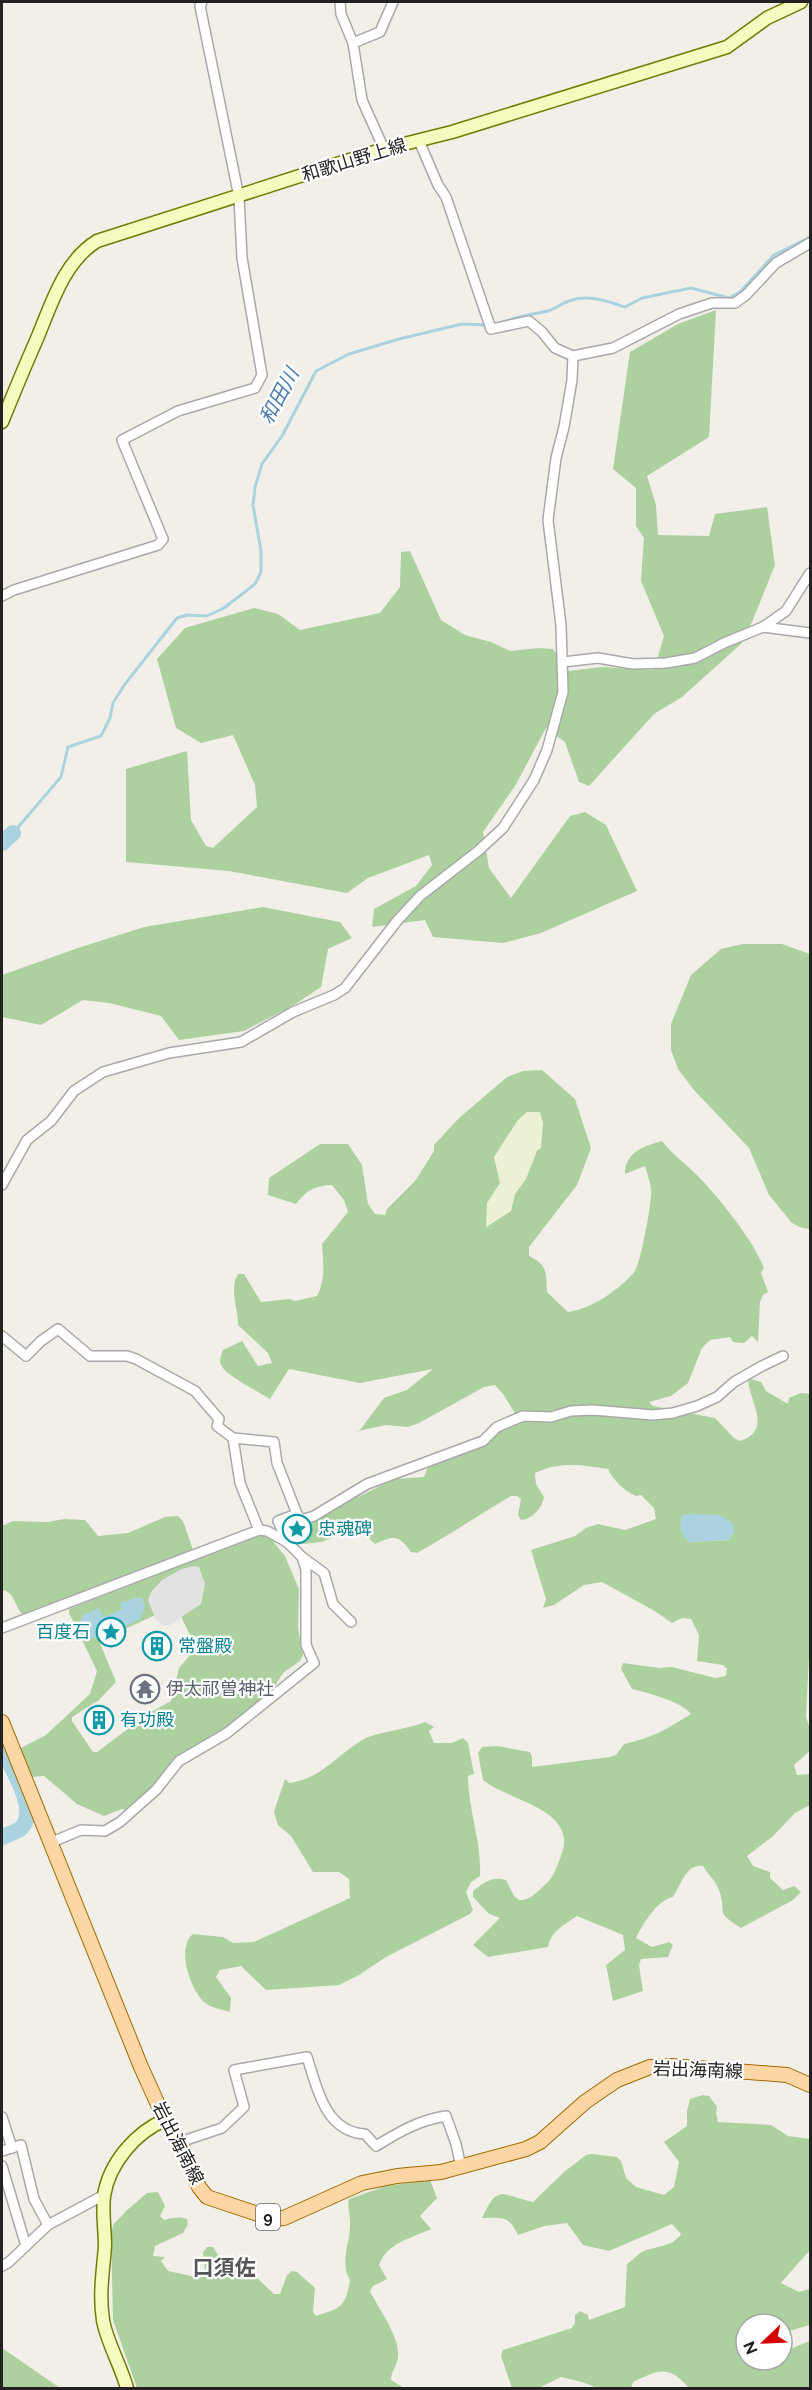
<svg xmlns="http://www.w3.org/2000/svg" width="812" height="2390" font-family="Raleway,'Noto Sans JP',sans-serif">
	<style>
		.farmland { fill: #eef0d5 }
		.forest { fill: #add19e; fill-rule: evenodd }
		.parking { fill: #e2e2e2 }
		.water { fill: #aad3df }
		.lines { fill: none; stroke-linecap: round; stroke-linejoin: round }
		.stream { stroke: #aad3df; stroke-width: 3 }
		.river { stroke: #aad3df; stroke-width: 16 }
		.street-casing { stroke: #a9a9a9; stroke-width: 12 }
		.secondary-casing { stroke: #707d05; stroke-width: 15 }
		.primary-casing { stroke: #a06b00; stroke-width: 16 }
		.street { stroke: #fff; stroke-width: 9 }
		.secondary { stroke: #f7fabf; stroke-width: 12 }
		.primary { stroke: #fcd6a4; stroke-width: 14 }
		.labels { text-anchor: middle; stroke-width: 4.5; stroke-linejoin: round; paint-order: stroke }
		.shield { fill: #fff; stroke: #646464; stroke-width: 1.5 }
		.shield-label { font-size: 16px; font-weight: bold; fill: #222 }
		.street-label { font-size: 18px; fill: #222; stroke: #fff }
		.culture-label { font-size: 18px; fill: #0d838f; stroke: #fff; text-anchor: start }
		.worship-label { font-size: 18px; fill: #5b616d; stroke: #fff; text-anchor: start }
		.water-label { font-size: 20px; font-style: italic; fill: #4a7aab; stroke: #fff }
		.quarter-label { font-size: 21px; font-weight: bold; fill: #555; stroke: #fff }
	</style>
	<rect width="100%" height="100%" fill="#f2efe9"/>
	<polygon class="farmland" points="527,1112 540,1112 543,1123 541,1148 526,1179 515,1194 511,1211 485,1227 487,1203 500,1183 494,1157 518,1120"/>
	<g class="forest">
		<polygon points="716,310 709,437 647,476 656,505 658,535 709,536 715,514 767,507 775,565 752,622 741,644 682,697 654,714 589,786 579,782 565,742 546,728 515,786 483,832 489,868 511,898 570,816 585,812 606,825 637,891 541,933 503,943 433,937 425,920 372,927 374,909 416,886 432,865 429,855 368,878 347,893 229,871 126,862 126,769 187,751 191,820 206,846 213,848 257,807 255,785 233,735 201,743 176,728 157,659 185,628 254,608 278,614 300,630 380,613 400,587 401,552 410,551 441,620 465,635 491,642 510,651 538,648 553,649 569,671 601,667 654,670 664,636 641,581 644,538 636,526 636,488 613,469 630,352 678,324"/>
		<polygon points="263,907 340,922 352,938 328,949 321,987 294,1005 244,1031 179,1040 161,1016 109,1003 83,1000 41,1025 2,1017 2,975 78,948 144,927"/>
		<polygon points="743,944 782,944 810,954 810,1229 802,1228 792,1223 769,1195 749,1148 694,1090 678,1069 671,1050 671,1024 691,975 721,949"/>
		<path d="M 542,1070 L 575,1099 L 591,1148 L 577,1185 L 529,1247 L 529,1256 C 548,1265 546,1273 547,1292 L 568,1312 C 592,1309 620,1289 635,1271 C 640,1266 653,1198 651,1189 C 650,1181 647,1173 645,1166 L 625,1174 C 625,1152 644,1146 662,1141 C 673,1155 686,1164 699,1177 C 719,1198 754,1241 764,1268 L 761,1273 L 768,1292 L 763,1295 L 760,1302 L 758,1342 L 752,1336 L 744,1343 L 733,1342 L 730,1337 L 710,1340 L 702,1348 L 688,1383 L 671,1396 L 649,1402 L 653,1406 L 715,1418 L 734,1438 L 740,1441 C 774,1430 748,1400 748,1378 L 761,1382 L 766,1391 L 788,1404 L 789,1398 L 801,1393 L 810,1394 L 810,1634 L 806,1717 L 810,1729 L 810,1751 L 794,1765 L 797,1775 L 810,1774 L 810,1805 L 795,1813 L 772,1837 L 747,1856 L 753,1866 L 770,1872 L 770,1878 L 783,1890 L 794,1886 L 801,1892 L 793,1900 L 741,1928 C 713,1910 728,1915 719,1890 C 716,1882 708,1874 703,1866 C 686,1863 681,1885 673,1897 C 657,1900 643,1924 636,1938 L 652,1947 L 669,1942 L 673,1945 L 668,1957 L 641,1959 L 639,1965 L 643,1991 L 613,2001 L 606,1965 L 625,1950 L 623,1935 L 577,1916 C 564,1925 551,1931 548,1947 L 488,1957 L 473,1945 L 500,1918 L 489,1914 L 473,1897 L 473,1891 C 484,1883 491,1876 506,1880 L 514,1896 L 519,1900 C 530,1901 538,1891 546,1884 C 554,1877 557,1866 561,1856 C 580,1809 508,1801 483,1780 L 478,1753 L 482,1747 L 497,1746 L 530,1752 L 532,1757 L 532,1767 L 610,1757 L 616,1755 L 624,1744 C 652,1738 667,1729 691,1714 C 681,1701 648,1693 632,1689 L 621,1669 L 623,1663 L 660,1668 L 672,1667 L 715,1678 L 726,1676 L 727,1669 L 723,1665 L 697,1661 L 699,1635 L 691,1619 L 682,1618 L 672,1623 L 653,1610 L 602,1582 L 584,1585 L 554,1605 L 543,1608 L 546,1599 L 531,1550 L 575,1536 L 586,1528 L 598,1524 L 625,1530 L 656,1519 L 654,1508 L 641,1495 L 636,1496 C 624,1491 613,1480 608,1469 C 581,1465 560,1461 535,1473 L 536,1484 L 544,1497 C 542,1508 533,1519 521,1520 L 518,1515 L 521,1499 L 517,1496 L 511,1496 C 479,1515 449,1535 417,1553 L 411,1552 C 398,1534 394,1536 375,1544 L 362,1531 L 356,1529 L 321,1542 L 303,1544 L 292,1534 L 294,1523 L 316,1512 L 339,1496 L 358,1497 L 394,1479 L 424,1477 L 429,1464 L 496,1430 L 516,1415 L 503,1394 L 495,1385 L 484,1387 L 419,1423 L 408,1427 L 386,1425 L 354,1432 L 360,1430 L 384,1398 L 407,1390 L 433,1369 L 360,1383 L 289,1369 L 270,1399 C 259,1392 225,1375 221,1365 C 219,1360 221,1355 223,1350 L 242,1341 L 258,1366 L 272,1363 L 268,1353 L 238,1325 C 238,1308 229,1289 238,1274 L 244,1274 L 261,1302 L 290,1299 L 295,1301 L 317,1296 C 326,1280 323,1261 322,1244 L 348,1212 L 344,1200 L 332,1185 C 314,1186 307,1190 296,1204 L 268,1195 L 269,1178 L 320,1144 L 348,1144 L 362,1165 L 368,1204 L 375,1214 L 385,1215 L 387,1209 L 415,1181 L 434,1151 L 434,1145 L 458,1119 L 507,1077 L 523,1071 ZM 527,1112 L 540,1112 L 543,1123 L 541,1148 L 537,1151 L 526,1179 L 515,1194 L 511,1211 L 486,1227 L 487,1203 L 500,1183 L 494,1157 L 518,1120 ZM 684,1515 L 700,1515 L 728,1540 L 689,1542 Z"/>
		<path d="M 178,1516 L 183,1521 L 193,1550 L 22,1614 C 14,1605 15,1592 2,1590 L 2,1526 L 13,1521 L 48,1522 L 64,1519 L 85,1520 L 98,1536 L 128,1533 L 165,1517 Z"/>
		<path d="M 259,1534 L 267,1534 L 285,1556 L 299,1589 L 298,1628 L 303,1655 L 300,1661 L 283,1673 L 270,1694 L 234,1723 L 176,1757 L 148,1792 L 127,1810 L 122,1809 L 104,1816 L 77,1804 L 44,1776 L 32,1777 L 19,1749 L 46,1735 L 90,1694 L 97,1671 L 69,1613 L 69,1609 ZM 173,1607 L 177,1608 L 196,1648 L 179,1668 L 171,1701 L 149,1713 L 97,1752 L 93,1752 L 72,1721 L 72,1717 L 99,1700 L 116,1682 L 100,1643 L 101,1640 Z"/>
		<path d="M 425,1722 L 434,1727 L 429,1731 L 434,1743 L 452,1743 L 463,1738 L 468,1743 L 474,1774 L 468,1776 C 468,1810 482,1842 480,1876 L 471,1882 L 466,1892 L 473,1910 L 470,1914 L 386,1957 L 359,1975 L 339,1985 L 266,1990 L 241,1966 L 220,1970 L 216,1977 L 231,1998 L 230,2012 C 221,2009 211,2008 204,2002 C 190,1989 176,1948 193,1934 L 223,1937 L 233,1943 L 254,1942 L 350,1898 L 349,1879 L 339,1872 L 313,1872 L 291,1836 L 278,1825 L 274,1812 L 285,1779 L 289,1783 C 322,1779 338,1753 366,1738 C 378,1732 409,1729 425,1722 Z"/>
		<path d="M 703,2095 L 709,2096 L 717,2107 L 716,2113 L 718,2122 L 771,2125 L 788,2136 L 810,2139 L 810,2250 L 781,2283 L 799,2292 L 810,2289 L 810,2325 L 782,2333 L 782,2324 L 746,2324 L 746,2360 L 782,2360 L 782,2352 L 810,2341 L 810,2388 L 689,2388 C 668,2364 659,2370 633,2382 L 631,2388 L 597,2388 L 582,2382 L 561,2377 L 539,2388 L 512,2388 L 501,2356 L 503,2350 L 572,2328 L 575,2323 L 575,2315 L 580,2311 L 588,2315 L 589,2320 L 625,2307 L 627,2264 C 632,2261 637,2255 642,2252 C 653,2246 672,2248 681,2234 L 672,2224 L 609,2251 L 583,2245 L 567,2223 L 544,2226 L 518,2235 C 509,2215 502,2218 482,2218 C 498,2184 500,2194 533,2202 L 564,2172 L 586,2155 L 592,2154 L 617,2157 L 621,2161 L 626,2178 L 636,2187 L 664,2195 L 674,2187 L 679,2162 L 664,2142 L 687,2126 L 687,2111 L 690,2099 Z"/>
		<path d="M 430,2180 L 437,2198 L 420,2216 L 431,2229 C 410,2239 388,2242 379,2265 L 387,2279 L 373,2286 L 370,2291 C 379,2310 400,2336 398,2357 C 397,2366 391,2372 391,2380 L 404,2388 L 137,2388 L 113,2320 L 111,2237 L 113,2225 L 127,2210 L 147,2193 L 158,2192 L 165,2206 L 160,2216 L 164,2220 C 173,2218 178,2216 187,2219 L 188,2224 L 183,2233 L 155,2246 L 153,2256 L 165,2257 L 161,2261 L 168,2271 L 196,2277 L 205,2269 L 203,2252 L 207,2247 L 213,2247 L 222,2261 L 252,2273 L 274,2294 L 280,2294 L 287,2275 L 292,2271 L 297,2272 L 315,2288 L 313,2312 L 316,2316 C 342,2307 345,2308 350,2280 C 339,2263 351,2240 350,2223 C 350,2214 347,2207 349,2199 L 386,2186 Z"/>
		<polygon points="2,2348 60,2388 2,2388"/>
	</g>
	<polygon class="parking" points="194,1566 199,1567 205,1584 201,1604 168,1626 161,1624 155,1618 148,1600 151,1592 162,1580 182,1569"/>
	<g class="water">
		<path d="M 684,1514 L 720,1515 L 733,1524 L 734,1533 L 728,1540 L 689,1542 C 681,1533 677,1526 684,1514 Z"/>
		<path d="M 139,1597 L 142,1598 L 145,1606 L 140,1619 L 126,1626 L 122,1620 C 109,1625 105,1635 91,1639 L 88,1638 L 80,1622 L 83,1615 L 99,1608 L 104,1617 L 122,1609 L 120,1603 Z"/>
	</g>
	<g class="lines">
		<g class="stream">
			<path d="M 502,323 C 519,315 530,315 548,311 C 555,309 562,303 569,301 C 587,294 607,301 625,307 L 642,298 L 691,288 L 729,298 L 740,292 L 774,255 L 810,237"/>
			<polyline points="13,833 61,777 68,747 101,736 110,718 113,703 125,684 177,618 187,615 207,616 224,608 255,584 261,572 261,551 253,505 255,487 262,464 282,436 316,371 349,354 399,339 462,324 487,325"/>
		</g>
		<g class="river">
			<polyline points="2,843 13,833"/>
			<path d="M 2,1748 C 10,1766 39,1809 22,1827 C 18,1832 8,1834 2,1837"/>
		</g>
		<g class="street-casing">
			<g id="street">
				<polyline points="340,2 341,14 353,43 362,100 384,149"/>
				<polyline points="353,43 380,32 393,2"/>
				<polyline points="419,141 438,185 446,197 491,329 529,321 542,332 555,348 573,356 613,348 679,314 712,303 735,303 746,295 776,263 810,243"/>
				<polyline points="2,596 14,590 158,545 163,539 122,440 178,411 255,388 262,375 242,258 239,197 200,6 202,2"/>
				<polyline points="763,627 810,633"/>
				<polyline points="563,662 598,658 633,664 666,663 695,658 724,643 763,627 786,611 810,573"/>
				<polyline points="2,1185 27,1140 51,1121 74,1091 103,1072 169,1053 241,1042 293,1012 334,995 345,988 397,921 420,896 478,851 503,828 534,780 547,750 563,692 561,625 548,520 556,458 564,427 572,380 573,356"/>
				<polyline points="2,1336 26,1356 41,1341 58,1329 90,1356 127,1356 136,1359 195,1391 219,1419 217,1426 233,1438 240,1483 259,1530"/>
				<polyline points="233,1438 274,1442 277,1463 297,1514"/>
				<polyline points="302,1557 324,1573 333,1604 351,1622"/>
				<polyline points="2,1628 259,1530 267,1531 287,1542"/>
				<polyline points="52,1842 81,1830 105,1831 120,1822 156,1790 179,1761 227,1733 314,1663 306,1645 306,1570 302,1557 287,1542 278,1521 297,1514 301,1520 314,1516 367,1484 483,1441 497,1427 523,1416 551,1417 571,1411 593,1410 653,1415 673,1413 697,1406 717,1397 734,1382 762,1366 783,1356"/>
				<polyline points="2,2117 12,2148"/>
				<path d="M 180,2142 L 222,2128 L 244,2107 L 234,2070 L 307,2057 C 317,2088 325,2132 365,2134 L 376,2146 C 399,2132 419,2120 446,2116 L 456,2144 L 461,2167"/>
				<polyline points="2,2151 21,2145 34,2199 48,2225"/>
				<polyline points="2,2166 26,2246"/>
				<polyline points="2,2266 9,2262 48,2225 104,2195"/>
			</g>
		</g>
		<g class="secondary-casing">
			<g id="secondary">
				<path d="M 2,422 C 13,395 24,368 36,341 C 51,306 63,262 97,241 L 384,149 L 452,132 L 727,47 L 767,18 L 801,2"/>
				<path d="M 127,2388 C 121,2366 106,2340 103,2320 C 99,2295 103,2271 105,2246 C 105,2230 102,2212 104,2196 C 109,2163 136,2132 165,2120"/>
			</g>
		</g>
		<g class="primary-casing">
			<polyline id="primary" points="2,1722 141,2067 165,2120 180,2142 199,2187 207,2197 273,2219 284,2218 362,2183 397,2176 441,2172 526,2149 540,2142 585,2102 617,2080 650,2067 671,2066 787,2075 810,2085"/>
		</g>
		<use href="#street" class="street"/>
		<use href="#secondary" class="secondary"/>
		<use href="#primary" class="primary"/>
	</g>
	<defs>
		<g id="sight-ring" transform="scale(1.5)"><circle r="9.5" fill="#fff" stroke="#0f9aa8" stroke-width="1.5"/><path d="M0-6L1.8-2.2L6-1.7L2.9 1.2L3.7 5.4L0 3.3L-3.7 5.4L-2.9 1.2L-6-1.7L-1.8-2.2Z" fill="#0f9aa8"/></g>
		<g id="building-ring" transform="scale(1.5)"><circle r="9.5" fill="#fff" stroke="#0f9aa8" stroke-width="1.5"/><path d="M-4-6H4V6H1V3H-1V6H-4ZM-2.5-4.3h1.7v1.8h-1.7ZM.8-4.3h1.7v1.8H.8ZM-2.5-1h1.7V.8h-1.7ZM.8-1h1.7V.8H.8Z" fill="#0f9aa8"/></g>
		<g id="temple-ring" transform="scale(1.5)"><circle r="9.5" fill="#fff" stroke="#6b7280" stroke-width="1.5"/><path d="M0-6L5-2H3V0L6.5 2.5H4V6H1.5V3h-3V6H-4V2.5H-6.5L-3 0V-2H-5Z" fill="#6b7280"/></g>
	</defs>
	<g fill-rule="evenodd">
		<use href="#sight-ring" x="297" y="1529"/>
		<use href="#sight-ring" x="111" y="1632"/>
		<use href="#building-ring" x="157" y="1646"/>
		<use href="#temple-ring" x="145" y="1689"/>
		<use href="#building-ring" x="99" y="1720"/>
	</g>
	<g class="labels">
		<rect class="shield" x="256" y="2204" width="24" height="26" rx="4.5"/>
		<g class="shield-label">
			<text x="268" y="2223">9</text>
		</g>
		<g class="street-label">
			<text transform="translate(354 160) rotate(-17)" y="6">和歌山野上線</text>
			<text transform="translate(698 2070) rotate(2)" y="6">岩出海南線</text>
			<text transform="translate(178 2143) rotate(63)" y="6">岩出海南線</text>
		</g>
		<g class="culture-label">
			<text x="318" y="1535">忠魂碑</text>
			<text x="90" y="1638" text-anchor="end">百度石</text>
			<text x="178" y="1652">常盤殿</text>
			<text x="120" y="1726">有功殿</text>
		</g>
		<g class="worship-label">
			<text x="166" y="1695">伊太祁曽神社</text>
		</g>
		<g class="water-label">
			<text transform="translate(279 396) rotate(-62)" y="7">和田川</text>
		</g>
		<g class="quarter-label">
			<text x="224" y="2275">口須佐</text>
		</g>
	</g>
	<rect width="812" height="2390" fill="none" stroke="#222222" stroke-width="6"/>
	<g transform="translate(764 2342) rotate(247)"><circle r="28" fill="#ffffff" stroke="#a7a7a7" stroke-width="1.5"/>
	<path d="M0-4.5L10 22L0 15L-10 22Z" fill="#d40000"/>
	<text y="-9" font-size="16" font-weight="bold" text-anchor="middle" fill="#222222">N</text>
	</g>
</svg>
